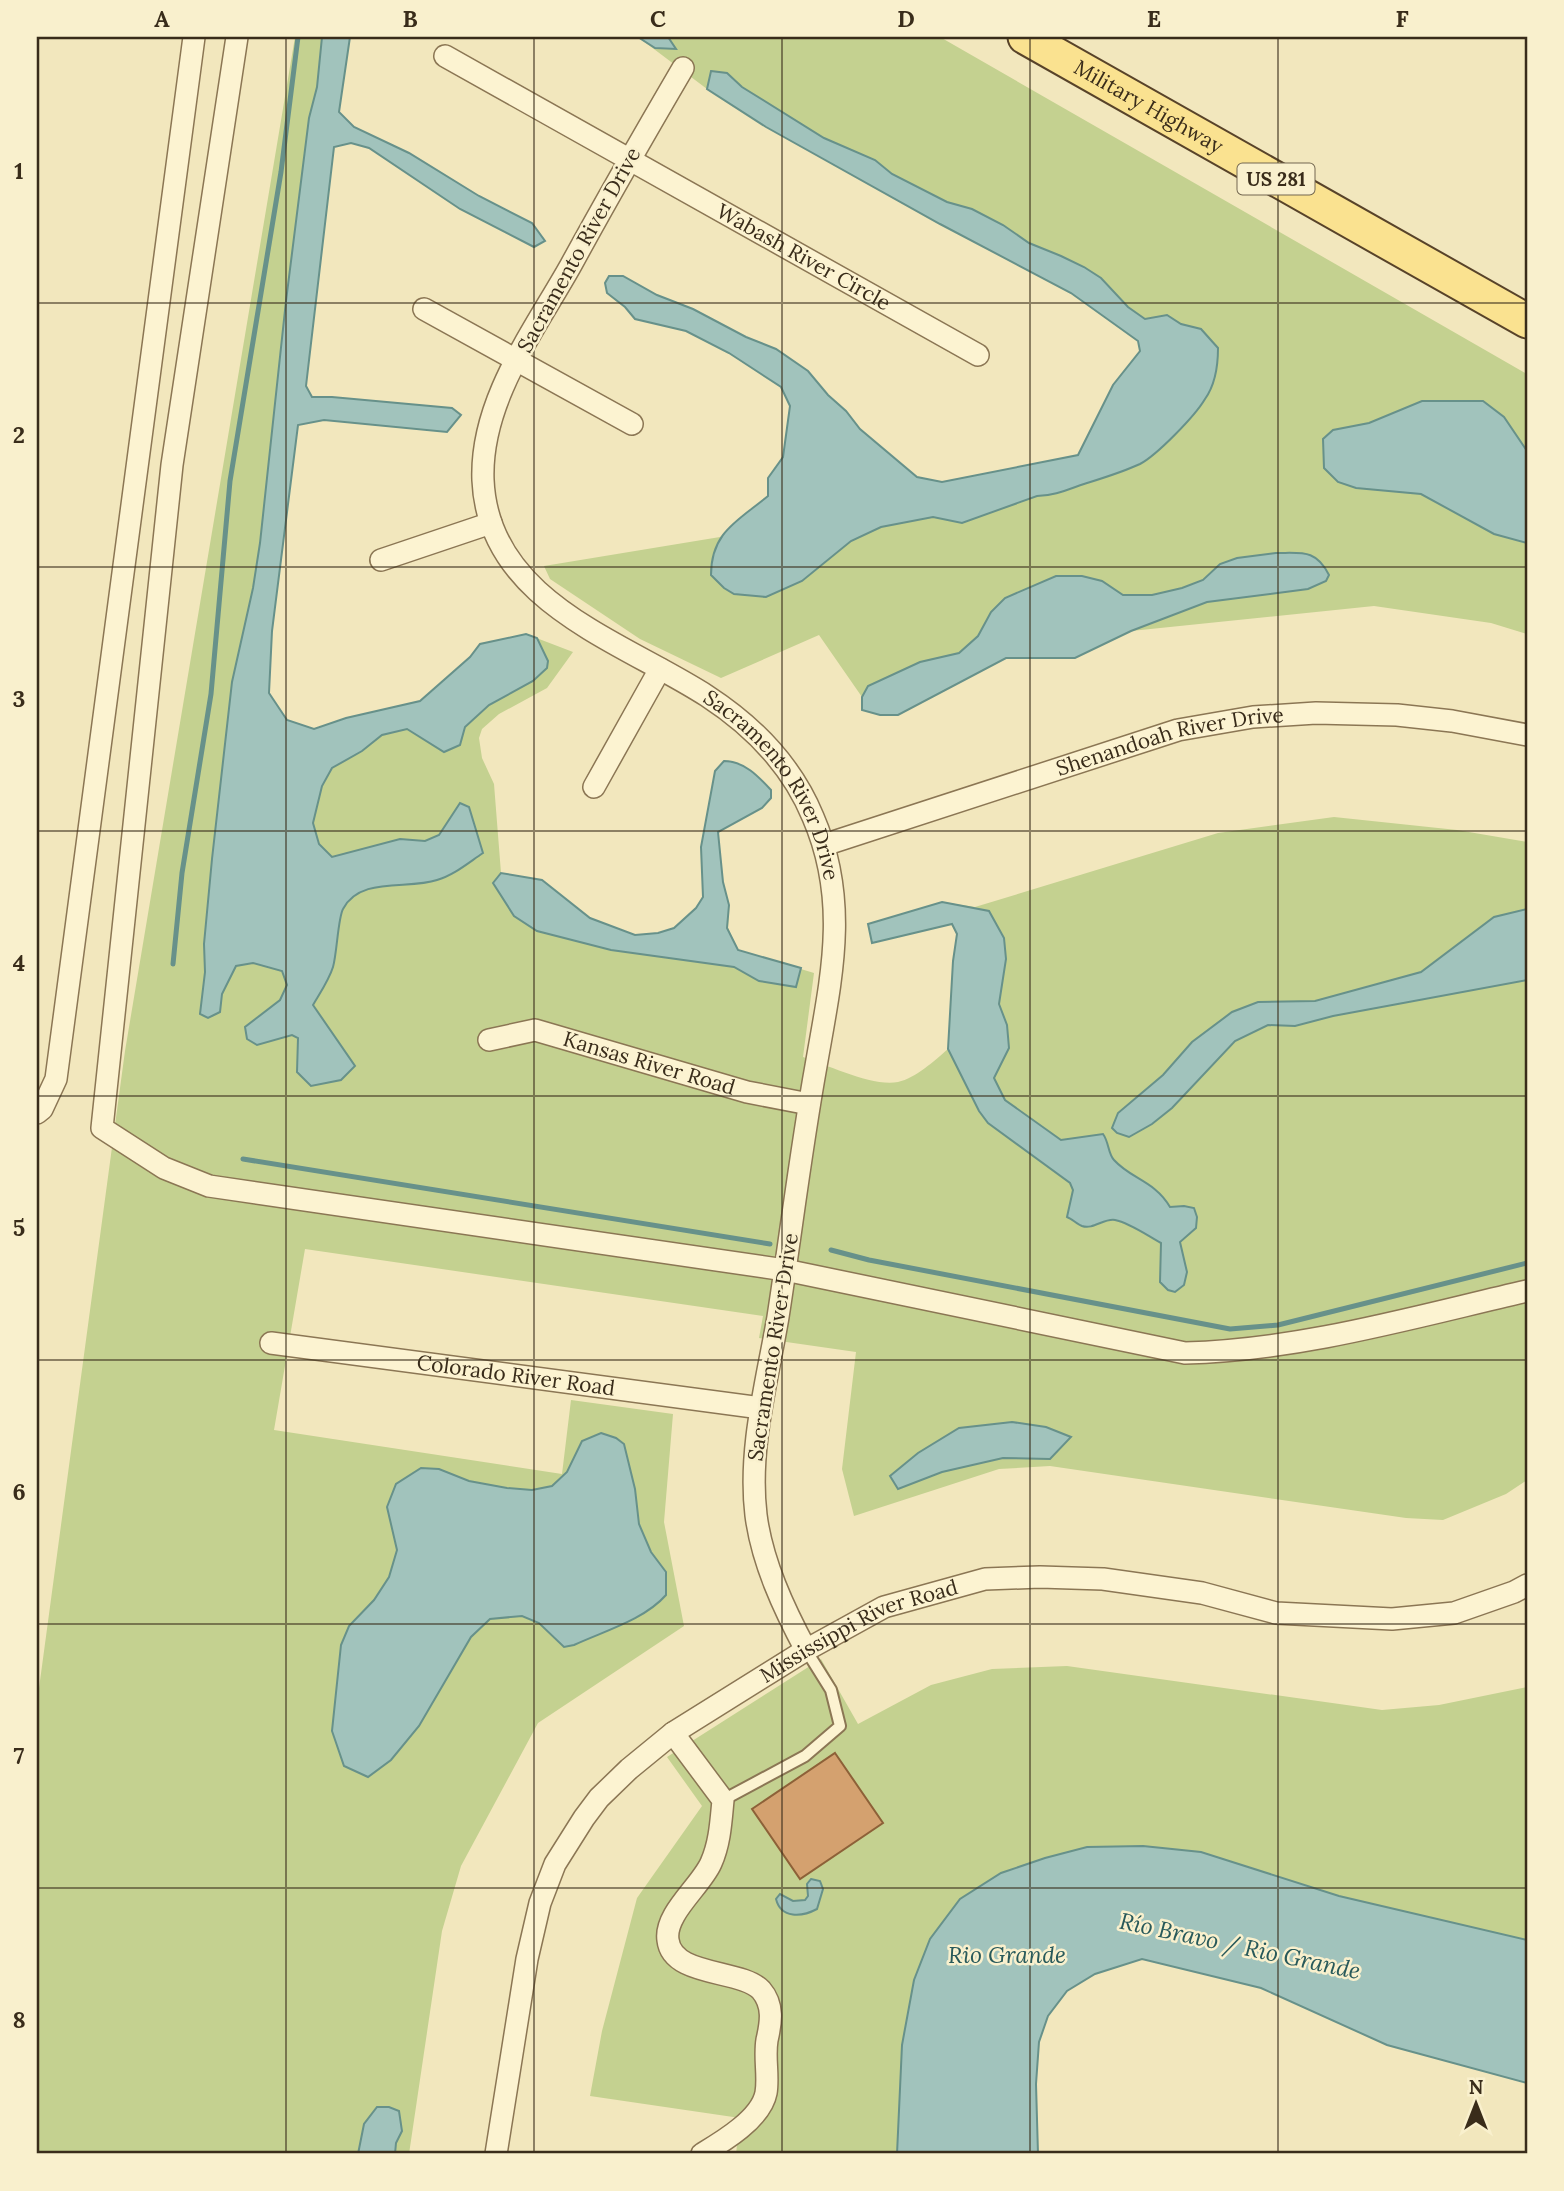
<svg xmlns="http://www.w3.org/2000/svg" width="1564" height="2191" font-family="Lora,serif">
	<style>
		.green { fill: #c4d190 }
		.water { fill: #a1c3bc; stroke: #67918a; stroke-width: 2 }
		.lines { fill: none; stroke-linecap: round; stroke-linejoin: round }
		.stream { stroke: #67918a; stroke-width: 5 }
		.building { fill: #d4a16f; stroke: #8d6138; stroke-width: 2 }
		.service-casing { stroke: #8b7654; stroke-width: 14 }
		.minor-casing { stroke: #8b7654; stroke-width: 24 }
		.primary-casing { stroke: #584329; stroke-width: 37 }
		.service { stroke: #fcf3d1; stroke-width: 10 }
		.minor { stroke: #fcf3d1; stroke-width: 21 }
		.primary { stroke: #fae290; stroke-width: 33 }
		.grid { fill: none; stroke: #392c1a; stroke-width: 2; stroke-opacity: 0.55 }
		.labels { text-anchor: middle; stroke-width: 5; stroke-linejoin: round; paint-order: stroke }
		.shield { fill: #f9f0cd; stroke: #736750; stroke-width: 2 }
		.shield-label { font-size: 19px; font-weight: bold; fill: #392c1a }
		.street-label { font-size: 21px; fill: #392c1a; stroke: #f9f0cd }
		.water-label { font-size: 23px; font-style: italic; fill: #28595a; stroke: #f9f0cd }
		.neatline { fill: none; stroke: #392c1a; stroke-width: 2.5 }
		.grid-label { font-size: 23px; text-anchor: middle; font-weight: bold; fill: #392c1a }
	</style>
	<rect width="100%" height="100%" fill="#f2e7bd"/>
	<g class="green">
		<path d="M 295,37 L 350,37 L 339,113 L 354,127 L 409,153 L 479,196 L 532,223 L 545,241 L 534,247 L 460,209 L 369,148 L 351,143 L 334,147 L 306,386 L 312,397 L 332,397 L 452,408 L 461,415 L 447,432 L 324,420 L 298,425 L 272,631 L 269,693 L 287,720 L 314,729 L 346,718 L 420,701 L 470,657 L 481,644 L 526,634 L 573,652 L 547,688 L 499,714 L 482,729 L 479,738 L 482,758 L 494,784 L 501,873 L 542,880 L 590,918 L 635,935 L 658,933 L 674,928 L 696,908 L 703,897 L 701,847 L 715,771 L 724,761 C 744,761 758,776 771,790 L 771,798 L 762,808 L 718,832 L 723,882 L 729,905 L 728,928 L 738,950 L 814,973 L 803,1057 C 828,1065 872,1087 898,1082 C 916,1078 934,1061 948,1049 L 953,961 L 957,934 L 951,924 L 872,943 L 868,924 L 942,902 L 975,907 L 1218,833 L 1334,817 L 1457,830 L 1527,842 L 1527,1480 L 1506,1494 L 1443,1520 L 1406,1518 L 1050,1466 L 999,1469 L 854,1516 L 842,1469 L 856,1352 L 759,1338 L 763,1316 L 305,1249 L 274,1430 L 562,1474 L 571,1400 L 673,1414 L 664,1522 L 684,1626 L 538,1723 L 461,1866 L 442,1931 L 409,2154 L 37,2154 L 37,1703 L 125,1051 Z"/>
		<polygon points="638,37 940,37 1527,374 1527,634 1491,623 1374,606 1131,631 1075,658 1006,658 898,715 880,715 862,710 862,697 819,635 721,678 640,639 550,579 544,566 720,537 768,496 768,478 783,457 790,406 781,387 729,353 686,331 635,319 625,307 607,293 605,283 609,276 623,276 657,295 693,309 746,337 776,349 808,371 828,395 846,411 860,429 917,477 942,482 1078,455 1113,385 1140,351 1138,341 1071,293 940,224 766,127 707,89"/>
		<polygon points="821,1659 858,1724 931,1685 992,1669 1067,1666 1382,1710 1439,1705 1527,1687 1527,1940 1339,1896 1201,1852 1143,1846 1087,1847 914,1980 902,2045 897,2154 736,2154 740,2118 590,2096 602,2031 637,1898 702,1806 667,1757"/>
	</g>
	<g class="water">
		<path d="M 322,37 L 350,37 L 339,112 L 354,127 L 409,153 L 479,196 L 532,223 L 545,241 L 534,247 L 460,209 L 369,148 L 351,143 L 334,147 L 306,386 L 312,397 L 332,397 L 452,408 L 461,415 L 447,432 L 324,420 L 298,425 L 272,631 L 269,693 L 287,720 L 314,729 L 346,718 L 420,701 L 470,657 L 480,644 L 526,634 L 537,638 L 548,661 L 547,668 L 533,681 L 489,705 L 465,727 L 460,745 L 444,752 L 407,729 L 382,735 L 362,751 L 332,768 L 322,786 L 313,823 L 319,844 L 332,857 L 400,839 L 425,841 L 439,835 L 460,803 L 469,807 L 483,853 C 468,863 454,875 437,880 C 408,890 360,876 343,909 C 338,918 337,953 333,967 C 329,980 320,993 313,1005 L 355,1066 L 341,1080 L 311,1086 L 297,1072 L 298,1038 L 292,1035 L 257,1045 L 247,1039 L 245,1027 L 280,1000 L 287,985 L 282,971 L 253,963 L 236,966 L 222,994 L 220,1012 L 208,1018 L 200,1014 L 205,972 L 204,944 L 212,859 L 232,682 L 253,588 L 260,543 L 286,301 L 309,118 L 317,87 Z"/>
		<polygon points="638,37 668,37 676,49 655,48"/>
		<path d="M 711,71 L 727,73 L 742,87 L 824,138 L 875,160 L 892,174 L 947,202 L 972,209 L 1003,225 L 1029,243 L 1061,256 L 1084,267 L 1101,278 L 1128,307 L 1145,319 L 1167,315 L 1181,324 L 1201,329 L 1218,348 C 1218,365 1215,385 1205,399 C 1195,416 1157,455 1140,464 C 1123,472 1103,478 1084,484 C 1069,489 1054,496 1037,496 L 962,523 L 933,517 L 881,527 L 851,541 L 802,581 L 766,597 L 734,594 L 724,588 L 711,575 C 711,532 738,521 768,496 L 768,478 L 783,457 L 790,406 L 781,387 L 729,353 L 686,331 L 635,319 L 625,307 L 607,293 L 605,283 L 609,276 L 623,276 L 657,295 L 693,309 L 746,337 L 776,349 L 808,371 L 828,395 L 846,411 L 860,429 L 917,477 L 942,482 L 1078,455 L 1113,385 L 1140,351 L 1138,341 L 1071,293 L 940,224 L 766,127 L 707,89 Z"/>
		<polygon points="1422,401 1483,401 1504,417 1527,451 1527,543 1494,534 1421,494 1356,488 1338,482 1324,468 1323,439 1333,430 1369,423"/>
		<path d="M 1276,553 C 1302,553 1316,549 1329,575 L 1326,581 L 1308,589 L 1207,602 L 1131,631 L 1075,658 L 1006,658 L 898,715 L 880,715 L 862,710 L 862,697 L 868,686 L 920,662 L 959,653 L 978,636 L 991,612 L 1005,598 L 1056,576 L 1082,576 L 1102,581 L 1123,595 L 1152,595 L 1182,588 L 1203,580 L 1220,564 L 1237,558 Z"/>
		<path d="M 724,761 C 744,761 758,776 771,790 L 771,798 L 762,808 L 718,832 L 723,882 L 729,905 L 727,928 L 738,950 L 801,968 L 796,987 L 759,981 L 734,967 L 611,950 L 537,931 L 514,916 L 493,883 L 501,873 L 542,880 L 590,918 L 635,935 L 658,933 L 674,928 L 696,908 L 703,897 L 701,847 L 715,771 Z"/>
		<path d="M 942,902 L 989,911 L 1004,938 L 1006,959 L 999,1004 L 1007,1025 L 1009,1048 L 994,1078 L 1005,1100 L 1061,1140 L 1103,1134 C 1109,1142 1108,1154 1114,1160 C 1131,1179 1155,1181 1170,1207 L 1184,1206 L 1194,1208 L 1197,1217 L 1196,1228 L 1180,1242 L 1187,1272 L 1184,1285 L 1175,1292 L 1168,1290 L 1160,1282 L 1161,1243 C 1148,1236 1130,1223 1115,1220 C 1104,1218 1093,1230 1082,1226 C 1077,1224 1072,1219 1067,1217 L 1073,1190 L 1070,1183 L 988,1123 L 979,1111 L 948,1049 L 953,961 L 957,934 L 952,924 L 872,943 L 868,924 Z"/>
		<polygon points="1527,909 1527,980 1333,1016 1295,1026 1268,1025 1235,1041 1172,1108 1152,1124 1129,1137 1117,1133 1112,1128 1118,1113 1163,1075 1192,1042 1232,1012 1258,1002 1315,1001 1421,972 1494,917"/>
		<polygon points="1012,1422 1046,1427 1071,1437 1050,1459 1003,1458 942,1472 898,1489 890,1476 918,1453 959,1428"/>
		<path d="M 601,1433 L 616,1438 L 624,1444 L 635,1489 L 639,1524 L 651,1552 L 666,1572 L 666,1595 C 644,1620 604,1631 574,1645 L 564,1647 L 539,1623 L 522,1616 L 490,1619 L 471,1637 L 419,1726 L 391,1760 L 368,1777 L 344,1766 L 332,1731 L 341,1645 L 349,1626 L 374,1600 L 389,1577 L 397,1550 L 387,1507 L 396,1484 L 421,1468 L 439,1469 L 469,1481 L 507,1488 L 532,1490 L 552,1486 L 567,1472 L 582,1441 Z"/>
		<polygon points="1143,1846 1201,1852 1339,1896 1527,1940 1527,2083 1387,2045 1261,1988 1142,1959 1095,1974 1067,1991 1048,2016 1039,2042 1036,2084 1038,2154 897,2154 902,2045 914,1980 930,1939 960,1899 1001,1873 1045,1858 1087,1847"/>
		<path d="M 811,1879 L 820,1881 L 823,1889 L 817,1909 C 802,1917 781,1919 776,1899 L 780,1894 L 793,1901 L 805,1900 L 808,1896 L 807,1884 Z"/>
		<polygon points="377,2107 389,2107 399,2111 402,2131 396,2143 395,2154 358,2154 364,2124"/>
	</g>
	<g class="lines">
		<g class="stream">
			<polyline points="173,964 182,873 211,694 230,481 281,172 298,37"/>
			<polyline points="243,1159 770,1244"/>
			<polyline points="831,1250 869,1260 1230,1329 1278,1325 1527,1263"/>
		</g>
	</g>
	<polygon class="building" points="835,1753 883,1823 800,1879 752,1809"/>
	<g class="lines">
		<g class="service-casing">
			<polyline id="service" points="723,1800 805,1756 840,1726 831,1690 806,1650"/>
		</g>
		<g class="minor-casing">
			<g id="minor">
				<path d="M 237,37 L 172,465 L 102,1128 L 164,1168 L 209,1186 L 785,1270 L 1185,1353 C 1301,1350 1414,1317 1527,1291"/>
				<path id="s1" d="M 445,56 L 978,355"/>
				<path id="s2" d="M 683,68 C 645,133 607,199 571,265 C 534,331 480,401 483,480 C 488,602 622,641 707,696 C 753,726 792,766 813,817 C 850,902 831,979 816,1066 C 801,1149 791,1233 778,1317 C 767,1382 748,1449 756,1515 C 762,1562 784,1609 806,1650"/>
				<polyline points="424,309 632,424"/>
				<polyline points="381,560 491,523"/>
				<polyline points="594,787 660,669"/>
				<path id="s3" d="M 824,845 L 1178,730 L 1253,717 L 1316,713 L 1397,715 L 1452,721 L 1527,735"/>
				<path id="s4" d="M 489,1040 L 535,1030 L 747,1092 L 809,1104"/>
				<polyline points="37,1113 42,1109 56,1079 194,37"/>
				<path id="s5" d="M 271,1343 L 761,1408"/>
				<path d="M 673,1733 L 723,1800 C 721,1821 720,1843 711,1863 C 701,1886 664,1914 668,1940 C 672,1977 741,1969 761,1990 C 774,2005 771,2023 767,2040 C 764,2058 769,2076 766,2093 C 761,2119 722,2142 702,2154"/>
				<path id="s6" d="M 496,2154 L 527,1959 L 540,1903 L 555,1864 L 584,1818 L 599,1798 L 629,1769 L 673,1733 L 806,1650 L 884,1607 L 985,1579 L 1040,1577 L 1103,1579 L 1202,1593 L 1276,1613 L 1392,1619 L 1454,1613 L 1514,1592 L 1527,1585"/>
			</g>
		</g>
		<g class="primary-casing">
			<g id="primary">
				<path id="s7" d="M 1025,37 L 1527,321"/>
			</g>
		</g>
		<use href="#service" class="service"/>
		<use href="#minor" class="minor"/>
		<use href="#primary" class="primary"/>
	</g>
	<path class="grid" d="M 286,37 L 286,2154M 534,37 L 534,2154M 782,37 L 782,2154M 1030,37 L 1030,2154M 1278,37 L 1278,2154M 37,303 L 1527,303M 37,567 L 1527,567M 37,831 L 1527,831M 37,1096 L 1527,1096M 37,1360 L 1527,1360M 37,1624 L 1527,1624M 37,1888 L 1527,1888"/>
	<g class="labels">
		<rect class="shield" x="1237.5" y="163.5" width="77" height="31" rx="5"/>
		<g class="shield-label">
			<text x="1276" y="186">US 281</text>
		</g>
		<g class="street-label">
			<text dy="7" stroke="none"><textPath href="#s7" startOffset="142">Military Highway</textPath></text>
			<text transform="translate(579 250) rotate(-61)" y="7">Sacramento River Drive</text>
			<text dy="7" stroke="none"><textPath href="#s1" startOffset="411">Wabash River Circle</textPath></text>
			<text dy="7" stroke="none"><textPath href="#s3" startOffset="362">Shenandoah River Drive</textPath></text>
			<text dy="7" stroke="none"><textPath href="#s2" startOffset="903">Sacramento River Drive</textPath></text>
			<text dy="7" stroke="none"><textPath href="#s4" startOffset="166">Kansas River Road</textPath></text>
			<text transform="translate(773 1347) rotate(-81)" y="7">Sacramento River Drive</text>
			<text dy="7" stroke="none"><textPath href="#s5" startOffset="247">Colorado River Road</textPath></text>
			<text dy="7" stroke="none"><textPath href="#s6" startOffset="688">Mississippi River Road</textPath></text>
		</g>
		<g class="water-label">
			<text transform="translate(1240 1946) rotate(12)" y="8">Río Bravo / Rio Grande</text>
			<text x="1007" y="1963">Rio Grande</text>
		</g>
	</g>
	<rect width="1564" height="2191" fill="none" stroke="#f9f0cd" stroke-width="77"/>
	<g transform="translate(1476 2104)" stroke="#f9f0cd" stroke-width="5" paint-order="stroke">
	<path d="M0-5L12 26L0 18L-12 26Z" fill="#392c1a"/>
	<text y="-10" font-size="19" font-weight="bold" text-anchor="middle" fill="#392c1a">N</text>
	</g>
	<rect x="38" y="38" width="1488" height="2114" class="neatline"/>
	<g class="grid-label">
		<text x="162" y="27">A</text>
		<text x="410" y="27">B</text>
		<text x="658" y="27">C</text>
		<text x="906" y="27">D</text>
		<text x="1154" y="27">E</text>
		<text x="1402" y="27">F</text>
		<text x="19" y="179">1</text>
		<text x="19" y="443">2</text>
		<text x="19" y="707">3</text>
		<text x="19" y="971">4</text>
		<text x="19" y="1236">5</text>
		<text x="19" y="1500">6</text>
		<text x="19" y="1764">7</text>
		<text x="19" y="2028">8</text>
	</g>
</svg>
